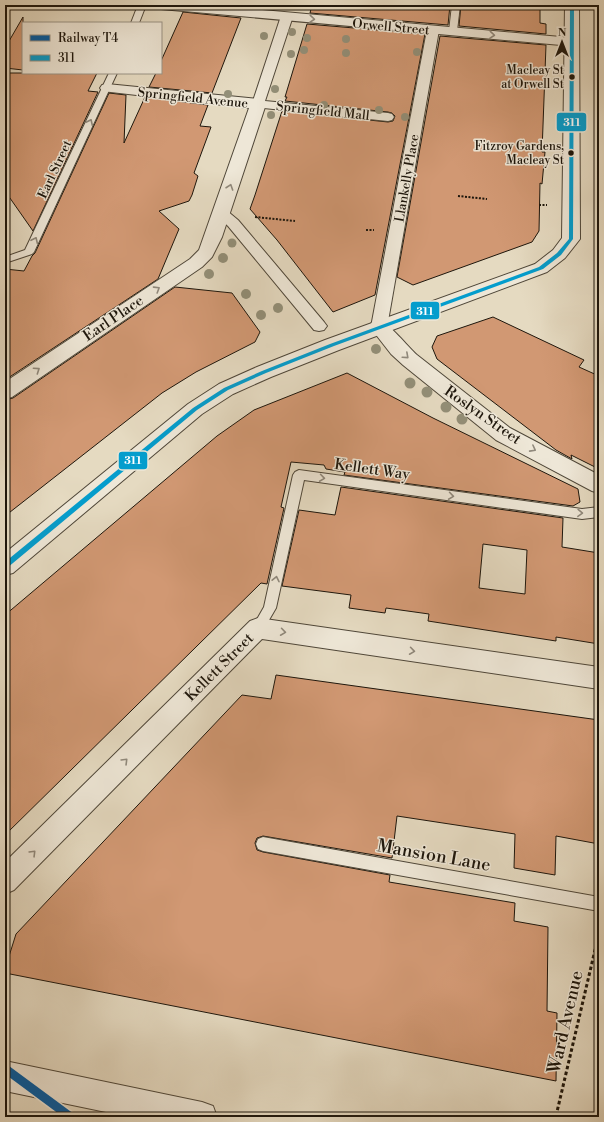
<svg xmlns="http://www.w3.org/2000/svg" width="604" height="1122" font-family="'Libre Bodoni',serif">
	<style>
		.building { fill: #d19873; stroke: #1d160c; fill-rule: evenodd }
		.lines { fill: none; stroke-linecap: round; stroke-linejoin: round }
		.service-casing { stroke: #4f4739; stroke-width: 2 }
		.pedestrian-casing { stroke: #4f4739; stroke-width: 2 }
		.minor-casing { stroke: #4f4739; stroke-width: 2 }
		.tertiary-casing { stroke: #4f4739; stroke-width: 2 }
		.path-far1 { stroke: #1d160c; stroke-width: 2; stroke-dasharray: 2 1.5; stroke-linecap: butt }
		.path { stroke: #1d160c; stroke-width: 3; stroke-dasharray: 3.5 2.5; stroke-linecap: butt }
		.service { fill: #eee7d7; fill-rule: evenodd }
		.pedestrian { fill: #eee7d7; fill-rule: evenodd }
		.minor { fill: #eee7d7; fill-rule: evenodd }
		.tertiary { fill: #eee7d7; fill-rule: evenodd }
		.bus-1-casing { stroke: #eee7d7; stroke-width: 3 }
		.bus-1 { fill: #049dcd; fill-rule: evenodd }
		.rail-1-casing { stroke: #eee7d7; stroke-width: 3 }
		.rail-1 { fill: #005aa3; fill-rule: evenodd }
		.tree { fill: #938f78 }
		.oneway { stroke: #90897c }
		.bus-dot { fill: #1d160c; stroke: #eee7d7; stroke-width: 1.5 }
		.labels { text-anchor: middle; stroke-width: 3; stroke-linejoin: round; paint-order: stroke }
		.far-bus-label { font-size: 12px; fill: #1d160c; stroke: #eee7d7; text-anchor: end }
		.far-street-label { font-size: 13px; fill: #1d160c; stroke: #eee7d7 }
		.street-label { font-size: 15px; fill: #1d160c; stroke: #eee7d7 }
		.near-street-label { font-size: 18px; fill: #1d160c; stroke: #eee7d7 }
		.line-badge { stroke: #eee7d7; stroke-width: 1.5 }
		.badge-label { font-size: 11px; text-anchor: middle; font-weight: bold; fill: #fff }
	</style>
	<rect width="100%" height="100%" fill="#e5dac1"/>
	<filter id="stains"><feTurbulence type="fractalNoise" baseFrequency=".005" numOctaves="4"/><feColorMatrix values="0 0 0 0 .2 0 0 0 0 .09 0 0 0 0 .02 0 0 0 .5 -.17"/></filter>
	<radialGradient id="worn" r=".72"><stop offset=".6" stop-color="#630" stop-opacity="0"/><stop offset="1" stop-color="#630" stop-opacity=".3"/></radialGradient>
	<g class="building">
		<polygon points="312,5 450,5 448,25 310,13"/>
		<polygon points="461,5 540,5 540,23 546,24 546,34 459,26"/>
		<polygon points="183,12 241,18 212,93 149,87 156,73 161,73 161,61"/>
		<polygon points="23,17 23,70 5,68 5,48"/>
		<polygon points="307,24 425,34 375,295 333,312 277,240 250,209 255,195 282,111 388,122 393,121 395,116 392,113 388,112 285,101 287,97 285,97"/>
		<polygon points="440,36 546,45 542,152 545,152 542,184 540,183 539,231 532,242 413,285 397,277"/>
		<polygon points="5,73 97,73 88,91 98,92 33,231 5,191"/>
		<polygon points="109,93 126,95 124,143 145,97 208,105 200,126 211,127 194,173 198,176 192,195 189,201 159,211 179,229 158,279 5,380 5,269 24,271 32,256 35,253"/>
		<polygon points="175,287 232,293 260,332 255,342 196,372 162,393 5,516 5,400 13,398"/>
		<polygon points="493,317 584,360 579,367 599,376 599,469 571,455 572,459 556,450 437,359 432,347 437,336"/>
		<polygon points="347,373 433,418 578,489 580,502 573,506 344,475 345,472 326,469 324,465 291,462 281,507 284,508 267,584 261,583 5,835 5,615 217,436 254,410"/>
		<path d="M 341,487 L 563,518 L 562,547 L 599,553 L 599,644 L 556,637 L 556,641 L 428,621 L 429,614 L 386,608 L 385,613 L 349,608 L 351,595 L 282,586 L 299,510 L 335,515 ZM 483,544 L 527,550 L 525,594 L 479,588 Z"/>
		<polygon points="276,675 599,720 599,844 556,836 555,875 514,868 515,834 397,816 392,858 263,836 257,838 255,843 257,850 263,852 390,875 389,882 515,903 514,921 548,927 547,1011 557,1013 556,1081 5,973 5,969 16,934 242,695 271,699"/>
	</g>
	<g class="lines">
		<g class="service-casing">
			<g id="service">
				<polygon points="138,5 146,5 139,23 131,23"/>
				<polygon points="452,5 460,5 457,31 453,33 449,31"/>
				<polygon points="109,73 117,73 34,252 32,254 5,263 5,257 25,250"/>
				<polygon points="299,470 582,509 599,507 599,517 582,519 304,480 276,608 262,632 258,634 254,632 252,628 264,607 293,475 295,472"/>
				<polygon points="263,837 599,897 599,911 263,851 258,849 256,844 258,839"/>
			</g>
		</g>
		<g class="pedestrian-casing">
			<g id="pedestrian">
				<polygon points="287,13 291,14 293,16 265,101 388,113 392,114 394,117 392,120 388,121 254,107 252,104 281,16 283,14"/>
				<polygon points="433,27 437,28 439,30 387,327 384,331 379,332 374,331 371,327 427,30 429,28"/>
				<polygon points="221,208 226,210 238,220 324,322 327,326 324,330 319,331 314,330 228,226 214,213 216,210"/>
			</g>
		</g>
		<g class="minor-casing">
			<g id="minor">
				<polygon points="154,5 207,5 572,38 577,39 579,42 577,45 572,46 161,9 156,8"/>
				<polygon points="107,84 258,99 263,101 266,104 222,237 212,257 202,267 12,397 5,399 5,382 190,259 199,250 249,108 102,91 100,88 102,85"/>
				<path d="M 379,320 C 390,324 407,346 417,355 L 510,428 L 599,475 L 599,493 L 592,491 L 496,440 L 403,365 L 391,354 L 370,327 L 372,322 Z"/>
				<polygon points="258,618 599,667 599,689 262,639 14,890 5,894 5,862 250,621"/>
				<polygon points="5,1061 202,1102 213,1106 217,1117 130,1117 5,1091"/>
			</g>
		</g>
		<g class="tertiary-casing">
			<polygon id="tertiary" points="565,5 579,5 580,239 565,258 547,272 339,350 271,377 233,394 202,414 13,573 5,575 5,553 188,404 219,384 257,367 325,340 535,264 553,250 562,238"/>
		</g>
		<g class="path-far1">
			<polyline points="458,196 487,199"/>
			<polyline points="539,205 547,205"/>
			<polyline points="255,217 295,221"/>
			<polyline points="366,230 374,230"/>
		</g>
		<polyline class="path" points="556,1116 599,933"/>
		<use href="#service" class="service"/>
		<use href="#pedestrian" class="pedestrian"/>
		<use href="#minor" class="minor"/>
		<use href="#tertiary" class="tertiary"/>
		<g class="bus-1-casing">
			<polygon id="bus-1" points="570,5 574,5 573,239 561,255 543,269 334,346 266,373 228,390 197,410 7,568 5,569 5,562 193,408 224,388 262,371 330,344 539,267 557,253 569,239"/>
		</g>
		<use href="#bus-1" class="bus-1"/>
		<g class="rail-1-casing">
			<polygon id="rail-1" points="5,1063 74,1114 76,1117 63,1117 5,1074"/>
		</g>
		<use href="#rail-1" class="rail-1"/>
	</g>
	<g class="tree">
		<circle cx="292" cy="32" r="4"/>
		<circle cx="264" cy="36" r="4"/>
		<circle cx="307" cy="38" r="4"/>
		<circle cx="346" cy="39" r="4"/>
		<circle cx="304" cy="50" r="4"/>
		<circle cx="417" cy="52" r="4"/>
		<circle cx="346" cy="53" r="4"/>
		<circle cx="291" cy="54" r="4"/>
		<circle cx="275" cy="89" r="4"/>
		<circle cx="228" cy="94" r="4"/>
		<circle cx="324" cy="105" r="4"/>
		<circle cx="379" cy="110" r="4"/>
		<circle cx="271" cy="115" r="4"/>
		<circle cx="405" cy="117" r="4"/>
		<circle cx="232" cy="243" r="4.5"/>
		<circle cx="223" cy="258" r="5"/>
		<circle cx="209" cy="274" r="5"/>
		<circle cx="246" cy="294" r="5"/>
		<circle cx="278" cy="308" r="5"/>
		<circle cx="261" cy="315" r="5"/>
		<circle cx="376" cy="349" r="5"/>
		<circle cx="410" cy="383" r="5.5"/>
		<circle cx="427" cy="392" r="5.5"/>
		<circle cx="446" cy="407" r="5.5"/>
		<circle cx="462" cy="419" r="5.5"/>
	</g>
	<defs><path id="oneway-chevron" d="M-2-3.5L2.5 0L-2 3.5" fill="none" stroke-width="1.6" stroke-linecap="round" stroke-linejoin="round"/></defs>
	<g class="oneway">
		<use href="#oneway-chevron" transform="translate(312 19) rotate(5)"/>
		<use href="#oneway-chevron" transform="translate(492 35) rotate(5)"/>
		<use href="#oneway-chevron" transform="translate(90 122) rotate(-65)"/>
		<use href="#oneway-chevron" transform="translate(230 187) rotate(-71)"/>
		<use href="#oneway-chevron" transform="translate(35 240) rotate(-65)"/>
		<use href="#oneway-chevron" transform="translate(157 289) rotate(-32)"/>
		<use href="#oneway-chevron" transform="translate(406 356) rotate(42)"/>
		<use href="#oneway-chevron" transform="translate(37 370) rotate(-34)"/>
		<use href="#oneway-chevron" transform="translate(533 449) rotate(28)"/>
		<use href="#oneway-chevron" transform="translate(322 478) rotate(8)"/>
		<use href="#oneway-chevron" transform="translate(451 496) rotate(8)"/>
		<use href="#oneway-chevron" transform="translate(580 513) rotate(2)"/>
		<use href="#oneway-chevron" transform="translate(276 579) rotate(-78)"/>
		<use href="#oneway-chevron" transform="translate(283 632) rotate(8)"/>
		<use href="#oneway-chevron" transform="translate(412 651) rotate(8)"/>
		<use href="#oneway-chevron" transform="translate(125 761) rotate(-45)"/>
		<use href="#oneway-chevron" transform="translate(33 853) rotate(-45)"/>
	</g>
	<g class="bus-dot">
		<circle cx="572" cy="77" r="3.5"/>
		<circle cx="571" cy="153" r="3.5"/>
	</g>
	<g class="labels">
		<g class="far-bus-label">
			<text x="564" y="74">Macleay St<tspan x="564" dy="14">at Orwell St</tspan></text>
			<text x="564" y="150">Fitzroy Gardens,<tspan x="564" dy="14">Macleay St</tspan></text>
		</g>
		<g class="far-street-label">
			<text transform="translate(391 26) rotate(5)" y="5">Orwell Street</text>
			<text transform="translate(193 97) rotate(6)" y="5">Springfield Avenue</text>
			<text transform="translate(323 110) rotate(6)" y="5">Springfield Mall</text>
			<text transform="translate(54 169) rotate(-65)" y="5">Earl Street</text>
			<text transform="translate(406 178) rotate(-80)" y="5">Llankelly Place</text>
		</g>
		<g class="street-label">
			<text transform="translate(113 318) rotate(-34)" y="5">Earl Place</text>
			<text transform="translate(483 415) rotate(35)" y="5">Roslyn Street</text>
			<text transform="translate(372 469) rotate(8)" y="5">Kellett Way</text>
			<text transform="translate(219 667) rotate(-45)" y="5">Kellett Street</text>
		</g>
		<g class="near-street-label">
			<text transform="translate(434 855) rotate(10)" y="6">Mansion Lane</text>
			<text transform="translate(565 1022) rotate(-77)" y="6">Ward Avenue</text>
		</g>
	</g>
	<g class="line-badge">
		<rect x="556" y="112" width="31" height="20" rx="4" fill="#049dcd"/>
		<rect x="410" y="301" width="30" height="19" rx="4" fill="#049dcd"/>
		<rect x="118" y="451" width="30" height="19" rx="4" fill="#049dcd"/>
	</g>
	<g class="badge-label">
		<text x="572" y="126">311</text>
		<text x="425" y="315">311</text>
		<text x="133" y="464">311</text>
	</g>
	<rect width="604" height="1122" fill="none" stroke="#e5dac1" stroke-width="20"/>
	<rect x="6" y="6" width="592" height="1110" fill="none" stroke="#1d160c" stroke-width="2"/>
	<rect x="10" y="10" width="584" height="1102" fill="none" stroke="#1d160c"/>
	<rect x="22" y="22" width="140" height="52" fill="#eee7d7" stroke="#9a9386"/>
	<rect x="30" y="35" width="20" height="6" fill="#005aa3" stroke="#9a9386"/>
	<text x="58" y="42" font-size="12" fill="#1d160c">Railway T4</text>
	<rect x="30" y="55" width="20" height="6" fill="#049dcd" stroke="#9a9386"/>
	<text x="58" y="62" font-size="12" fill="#1d160c">311</text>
	<g transform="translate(562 42)" stroke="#eee7d7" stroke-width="3" paint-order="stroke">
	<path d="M0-3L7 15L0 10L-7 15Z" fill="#1d160c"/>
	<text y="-6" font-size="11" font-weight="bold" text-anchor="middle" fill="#1d160c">N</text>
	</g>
	<rect width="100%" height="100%" filter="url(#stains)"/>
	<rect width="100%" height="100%" fill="url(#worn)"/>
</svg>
